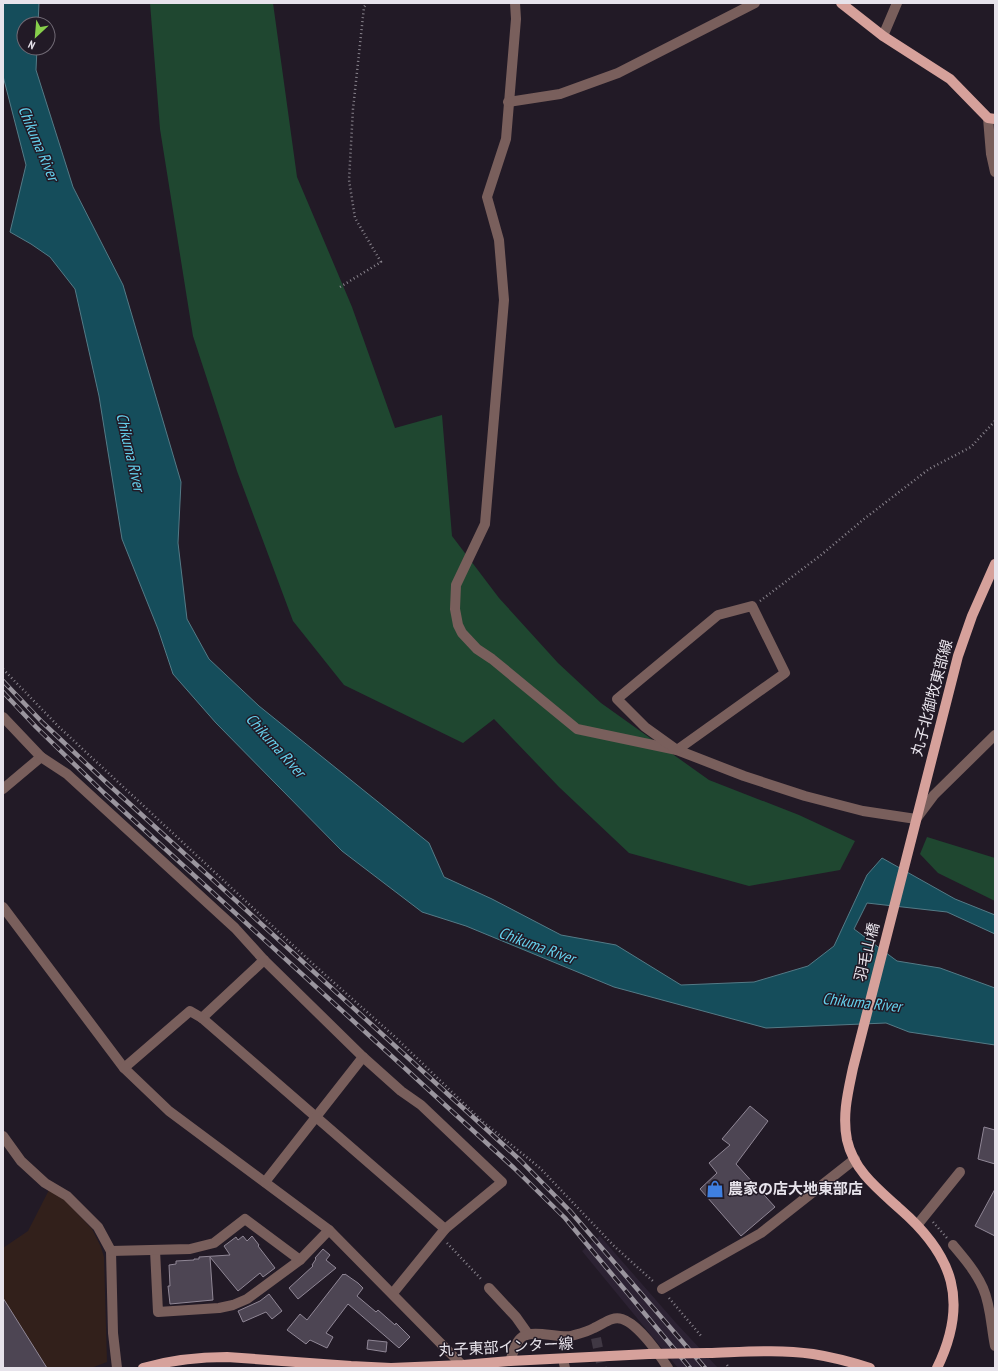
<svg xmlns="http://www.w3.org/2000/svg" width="998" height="1371" font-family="'PT Sans Narrow','Noto Sans JP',sans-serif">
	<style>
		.commercial { fill: #32201b }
		.built { fill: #2c2233 }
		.green { fill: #1f4730 }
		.water { fill: #154d5b; stroke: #547a86 }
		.building { fill: #4d4553; stroke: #908796 }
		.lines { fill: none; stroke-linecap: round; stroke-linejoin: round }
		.minor-tunnel { stroke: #403844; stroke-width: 10; stroke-dasharray: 10 5; stroke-linecap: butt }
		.path { stroke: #8a858e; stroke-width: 2.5; stroke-dasharray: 1 3; stroke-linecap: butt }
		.minor { stroke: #795f5c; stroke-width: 10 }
		.major { stroke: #d6a19b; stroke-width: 10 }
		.rail-casing { stroke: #9a959e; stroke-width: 4.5 }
		.rail { stroke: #221a26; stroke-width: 3; stroke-dasharray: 9; stroke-linecap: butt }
		.major-bridge { stroke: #d6a19b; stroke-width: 10 }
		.labels { text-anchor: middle; stroke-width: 3; stroke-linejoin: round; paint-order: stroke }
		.street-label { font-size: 15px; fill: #e7e3eb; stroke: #221a26 }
		.poi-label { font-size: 15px; font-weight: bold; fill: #e7e3eb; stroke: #221a26; text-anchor: start }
		.water-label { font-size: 16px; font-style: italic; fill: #65d0ec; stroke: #221a26 }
	</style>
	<rect width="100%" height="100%" fill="#221a26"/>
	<polygon class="commercial" points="49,1190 63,1198 92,1229 101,1247 104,1257 107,1362 91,1368 3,1368 3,1248 28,1231"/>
	<polygon class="built" points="600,1236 676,1323 718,1368 678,1368 582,1251"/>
	<g class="green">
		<polygon points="150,3 273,3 297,177 352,307 395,428 442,415 452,536 499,598 558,663 601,703 709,780 799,815 855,841 840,870 749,886 629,853 559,787 494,719 463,743 344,685 293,621 237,471 193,336 160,129"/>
		<polygon points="927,837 995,858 995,901 938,873 920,854"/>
	</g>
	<polygon class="water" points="3,3 39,3 38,24 24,24 24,48 37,48 36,70 73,187 123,285 181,482 178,543 187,619 209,659 259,706 429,843 444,877 492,899 561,935 616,945 681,985 754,982 808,966 834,946 867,875 882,858 955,899 995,915 995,934 947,912 867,903 854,929 897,961 940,968 995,988 995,1045 909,1032 886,1023 766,1028 614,987 466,926 422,912 342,851 216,723 173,674 158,629 122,539 99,396 75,289 50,257 31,244 10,232 26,165 3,76"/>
	<g class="building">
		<polygon points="750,1106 768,1121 736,1164 775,1207 741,1236 700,1189 717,1173 709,1163 730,1145 722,1139"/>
		<polygon points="984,1127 995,1130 995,1164 978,1159"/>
		<polygon points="995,1189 995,1236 975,1226"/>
		<polygon points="243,1236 247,1241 252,1236 259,1245 258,1246 275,1268 263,1277 260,1273 238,1291 210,1257 213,1300 170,1304 168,1286 170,1286 169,1265 176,1264 176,1261 194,1260 194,1259 199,1259 199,1257 230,1255 224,1246 236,1237 238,1240"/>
		<polygon points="323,1249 330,1255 326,1260 336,1268 298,1299 289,1288 313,1266 312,1265 316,1259 315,1258"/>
		<polygon points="343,1274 344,1275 345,1274 358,1283 363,1288 357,1296 376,1312 378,1310 395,1325 396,1323 410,1337 399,1348 348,1304 326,1333 333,1337 327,1348 310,1340 306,1344 287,1330 300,1314 307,1320"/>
		<polygon points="269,1294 282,1311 272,1319 266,1312 243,1322 238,1311 260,1301"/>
		<polygon points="3,1298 47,1368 3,1368"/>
		<polygon points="368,1340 387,1342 386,1352 367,1349"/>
	</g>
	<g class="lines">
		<polyline class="minor-tunnel" points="596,1338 602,1368"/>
		<g class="path">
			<polyline points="340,287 381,262 355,218 349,180 353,109 364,7 367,3"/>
			<polyline points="760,601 821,555 864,519 929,469 971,447 995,421"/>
			<polyline points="3,669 59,727 312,963 394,1036 483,1122 540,1168 615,1247 654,1282"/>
			<polyline points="933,1222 947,1238"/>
			<polyline points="447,1243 482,1280"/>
			<polyline points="669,1298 702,1337"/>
			<polyline points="727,1365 729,1368"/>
		</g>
		<g class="minor">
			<polyline points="515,3 516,19 506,139 487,197 499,240 504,300 485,524 456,585 455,609 458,625 462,633 477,649 492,659 577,729 677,750 744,776 805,796 863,811 916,819 934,795 995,735"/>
			<polyline points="883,36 897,3"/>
			<polyline points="508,102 560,94 618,73 755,3"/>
			<polyline points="988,118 991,154 995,172"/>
			<polygon points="752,606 785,673 677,750 645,727 617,699 718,615"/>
			<polyline points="3,717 41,757 3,789"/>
			<polyline points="41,757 67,774 235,928 264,960 363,1057 401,1091 421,1105 502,1182 445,1229 393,1293"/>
			<polyline points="3,907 124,1068 169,1111 329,1230 465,1368"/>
			<polyline points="202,1018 264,960"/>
			<polyline points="124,1068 190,1011 202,1018 445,1229"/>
			<polyline points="3,1136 21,1161 45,1183 67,1196 98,1227 111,1251 113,1333 117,1368"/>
			<polyline points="265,1182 363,1057"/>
			<polyline points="918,1224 960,1172"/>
			<path d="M 953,1245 C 964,1258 976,1272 983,1288 C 991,1306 991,1327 995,1346"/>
			<polyline points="155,1250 158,1312 219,1308 233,1305 247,1299 300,1260 329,1230"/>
			<polyline points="111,1251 190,1249 214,1243 245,1219 300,1260"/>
			<polyline points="489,1288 516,1317 528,1334"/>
			<polyline points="662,1289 761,1233 855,1159"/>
			<polyline points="563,1359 565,1368"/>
			<path d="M 510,1361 C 513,1354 515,1342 522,1337 C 534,1329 556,1338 571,1336 C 578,1334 587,1332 594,1328 C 604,1324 611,1316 622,1319 C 638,1324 659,1354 668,1368"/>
		</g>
		<g class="major">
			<polyline points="841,3 883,36 950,79 988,118 995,119"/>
			<path d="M 708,1353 C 743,1352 778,1349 813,1354 C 832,1357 851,1362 870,1368"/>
			<path d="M 143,1368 C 171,1360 198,1357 227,1357 L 351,1366 L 391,1368 L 463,1365 L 510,1361 L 649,1354"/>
			<path d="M 937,1368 C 969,1302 954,1256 900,1209 C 878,1189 854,1171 847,1140 C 842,1115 848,1092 853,1068 L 958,656 L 972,616 L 995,564"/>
		</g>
		<g class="rail-casing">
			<g id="rail">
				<polyline points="3,681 42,722 108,784 520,1160 570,1211 705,1368"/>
				<polyline points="3,692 36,727 104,793 514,1168 565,1218 690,1368"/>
			</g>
		</g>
		<use href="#rail" class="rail"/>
		<polyline class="major-bridge" points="649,1354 708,1353"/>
	</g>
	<defs>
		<g id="shop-bare" transform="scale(1.38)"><path d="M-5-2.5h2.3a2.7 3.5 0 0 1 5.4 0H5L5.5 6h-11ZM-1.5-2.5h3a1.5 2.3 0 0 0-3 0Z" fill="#3f7fe0" stroke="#221a26" stroke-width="2.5" paint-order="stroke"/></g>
	</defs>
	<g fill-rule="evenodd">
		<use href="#shop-bare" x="715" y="1189"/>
	</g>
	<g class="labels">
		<g class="street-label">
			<text transform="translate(932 698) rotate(-75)" y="5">丸子北御牧東部線</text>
			<text transform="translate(867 952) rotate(-76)" y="5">羽毛山橋</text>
			<text transform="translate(506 1347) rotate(-3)" y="5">丸子東部インター線</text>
		</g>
		<g class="poi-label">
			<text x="728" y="1194">農家の店大地東部店</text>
		</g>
		<g class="water-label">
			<text transform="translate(39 143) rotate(67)" y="6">Chikuma River</text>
			<text transform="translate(131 452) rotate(77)" y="6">Chikuma River</text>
			<text transform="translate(276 745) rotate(48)" y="6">Chikuma River</text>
			<text transform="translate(537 945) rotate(20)" y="6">Chikuma River</text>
			<text transform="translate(862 1002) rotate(6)" y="6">Chikuma River</text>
		</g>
	</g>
	<rect width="998" height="1371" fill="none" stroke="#e7e3eb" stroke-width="8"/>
	<g transform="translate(36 36) rotate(206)"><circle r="19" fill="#221a26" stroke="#716a75"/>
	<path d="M0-3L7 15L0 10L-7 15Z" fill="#87cf4b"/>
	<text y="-6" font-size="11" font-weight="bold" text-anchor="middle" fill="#e7e3eb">N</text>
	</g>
</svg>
